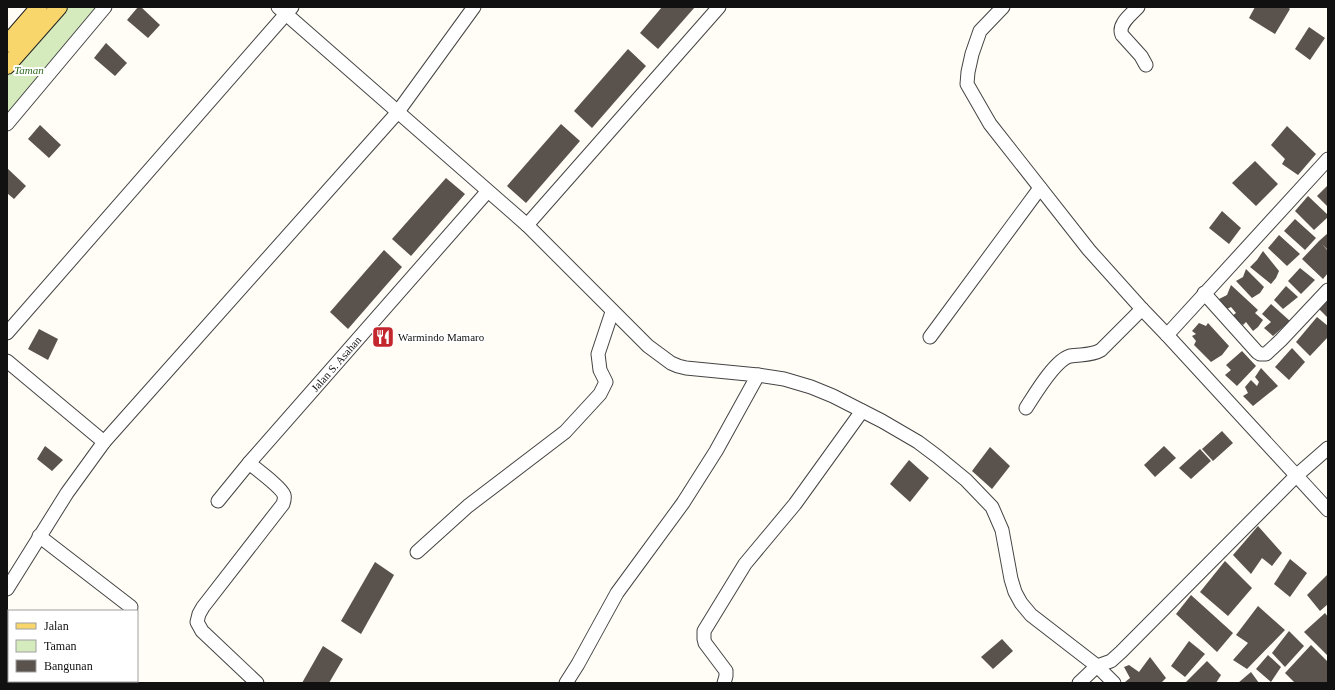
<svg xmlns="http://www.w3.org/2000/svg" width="1335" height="690" font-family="'Times New Roman',serif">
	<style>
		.green { fill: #d5ebbd }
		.building { fill: #5a524d }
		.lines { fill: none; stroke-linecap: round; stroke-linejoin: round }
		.minor-casing { stroke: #444; stroke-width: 15 }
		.major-casing { stroke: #222; stroke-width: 18 }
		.minor { stroke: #fff; stroke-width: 13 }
		.major { stroke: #f9d66b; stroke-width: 16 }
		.labels { text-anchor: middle; stroke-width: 4; stroke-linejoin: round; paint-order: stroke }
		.park-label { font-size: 11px; font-style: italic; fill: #2f6b1f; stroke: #fff }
		.poi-label { font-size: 11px; fill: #111; stroke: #fff; text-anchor: start }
		.street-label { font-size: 11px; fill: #111; stroke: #fff }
	</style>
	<rect width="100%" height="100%" fill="#fffdf5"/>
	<polygon class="green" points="60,7 103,7 7,122 7,68"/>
	<g class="building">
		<polygon points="138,7 141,7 160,25 148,38 127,20"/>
		<polygon points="662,7 695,7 658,49 640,33"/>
		<polygon points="1255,7 1288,7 1290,9 1275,34 1249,18"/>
		<polygon points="1309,27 1325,38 1310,60 1295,49"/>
		<polygon points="106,43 127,63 115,76 94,58"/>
		<polygon points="628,49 646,66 592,128 574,111"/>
		<polygon points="561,124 580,141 526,203 507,186"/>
		<polygon points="40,125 61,145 49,158 28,139"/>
		<polygon points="1287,126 1316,154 1298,175 1282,164 1285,159 1271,145"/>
		<polygon points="1255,161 1278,184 1256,206 1232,183"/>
		<polygon points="7,168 26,186 14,199 7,193"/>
		<polygon points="446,178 465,194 411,256 392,239"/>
		<polygon points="1328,185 1328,207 1317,196"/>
		<polygon points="1308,196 1328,215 1328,217 1314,230 1295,211"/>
		<polygon points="1222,211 1241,228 1229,244 1209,228"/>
		<polygon points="1295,219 1316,238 1305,250 1284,231"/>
		<polygon points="1328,233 1328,250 1322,244 1328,251 1328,273 1323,279 1302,259 1319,241"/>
		<polygon points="1279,235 1300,254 1287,266 1268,248"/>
		<polygon points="384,250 402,267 348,329 330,312"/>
		<polygon points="1263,251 1279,271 1276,278 1271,284 1250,267 1257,260"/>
		<polygon points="1300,268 1315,280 1301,294 1288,281"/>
		<polygon points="1246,269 1264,287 1260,293 1252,298 1236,281 1243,277"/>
		<polygon points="1231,285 1258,310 1255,313 1263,320 1258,327 1253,331 1246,322 1243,325 1232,316 1236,313 1231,307 1227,309 1217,300 1227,295"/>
		<polygon points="1286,286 1298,297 1283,309 1274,300"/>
		<polygon points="1328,300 1328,318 1319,309"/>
		<polygon points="1271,304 1290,321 1273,336 1264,328 1271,322 1262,314"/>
		<polygon points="1317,317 1328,326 1328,337 1310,356 1296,342"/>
		<polygon points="1199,323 1206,326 1208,323 1229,346 1222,355 1211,362 1194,345 1196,341 1192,336 1196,334 1192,331"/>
		<polygon points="39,329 58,339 48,360 28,349"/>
		<polygon points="1292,348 1305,362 1289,380 1275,367"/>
		<polygon points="1242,351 1256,366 1237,386 1225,375 1231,370 1226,365"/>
		<polygon points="1261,368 1278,386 1253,406 1243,396 1248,393 1245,387 1251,380 1257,386 1259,382 1255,377"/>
		<polygon points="1222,431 1233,443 1213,461 1202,449"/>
		<polygon points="45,446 63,460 52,471 37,459"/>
		<polygon points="1164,446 1176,458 1155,477 1144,465"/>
		<polygon points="990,447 1010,466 992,489 972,471"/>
		<polygon points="1200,449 1211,461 1191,479 1179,468"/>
		<polygon points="909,460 929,478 910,502 890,484"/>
		<polygon points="1258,526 1282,553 1272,566 1262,558 1251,574 1233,555"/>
		<polygon points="1290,559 1307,573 1290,597 1274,584"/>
		<polygon points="1225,561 1252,588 1228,616 1200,592"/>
		<polygon points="375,562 394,575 361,634 341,621"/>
		<polygon points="1328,574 1328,604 1320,611 1307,595"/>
		<polygon points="1191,595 1233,633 1217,652 1176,614"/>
		<polygon points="1258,606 1285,630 1247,669 1233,660 1248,643 1236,635"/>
		<polygon points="1325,613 1328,617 1328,656 1304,632"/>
		<polygon points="1289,631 1304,646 1285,667 1272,653"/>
		<polygon points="1002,639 1013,651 993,669 981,657"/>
		<polygon points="1189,641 1205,654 1185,677 1171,666"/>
		<polygon points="1311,645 1328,662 1328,683 1295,683 1285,673"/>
		<polygon points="323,646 343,659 329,683 302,683"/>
		<polygon points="1268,655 1281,667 1271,682 1256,669"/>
		<polygon points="1150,657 1166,678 1161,683 1126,683 1125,682 1130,678 1124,667 1129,665 1139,672"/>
		<polygon points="1207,661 1221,675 1216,683 1185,683"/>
		<polygon points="1251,672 1259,683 1238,683"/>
	</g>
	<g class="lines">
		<g class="minor-casing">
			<g id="minor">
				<polyline points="278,7 527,225 648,346 671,363 678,366 686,368 758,375 784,379 811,387 833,396 882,421 918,442 938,457 966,480 992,507 1002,530 1011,579 1015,592 1021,603 1031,615 1097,666 1114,683"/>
				<polyline points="1003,7 980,31 972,54 968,72 967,84 990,124 1089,250 1142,309 1167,335 1328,510"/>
				<path d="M 1138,7 C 1132,14 1117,24 1122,35 L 1141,56 L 1146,65"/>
				<polyline points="7,124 105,7"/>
				<polyline points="527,225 719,7"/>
				<polyline points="1204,293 1257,352 1260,354 1266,354 1281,340 1328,290"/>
				<polyline points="7,333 292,7"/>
				<polyline points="1167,335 1328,159"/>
				<polyline points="930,337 1040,188"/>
				<polyline points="7,361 104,442"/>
				<path d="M 1026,408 C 1035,394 1055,360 1070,356 C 1081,354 1091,356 1101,350 L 1142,309"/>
				<path d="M 249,463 C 256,469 281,487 284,495 C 285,498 284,501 283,504 L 203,607 L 199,614 L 197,622 L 202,631 L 257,683"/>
				<path id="s1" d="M 218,501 L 249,463 L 487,192"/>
				<polyline points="39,536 131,607"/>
				<polyline points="417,552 468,506 565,432 600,394 606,382 600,370 598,354 612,312"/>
				<polyline points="7,589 67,493 104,442 397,113 474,7"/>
				<polyline points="7,627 9,628"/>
				<polyline points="86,681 89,683"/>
				<polyline points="566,683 578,664 617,593 683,503 716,451 758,375"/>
				<polyline points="724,683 726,676 726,671 705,643 704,639 704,631 745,564 795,504 862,411"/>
				<polyline points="1079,683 1097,666 1111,661 1121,652 1296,476 1328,448"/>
			</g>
		</g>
		<g class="major-casing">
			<g id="major">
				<polyline points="7,44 39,7"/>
				<polyline points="7,66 59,7"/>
			</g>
		</g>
		<use href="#minor" class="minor"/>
		<use href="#major" class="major"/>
	</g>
	<defs>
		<g id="restaurant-square" transform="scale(1.15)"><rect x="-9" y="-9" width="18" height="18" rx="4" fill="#c4262e" stroke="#fff"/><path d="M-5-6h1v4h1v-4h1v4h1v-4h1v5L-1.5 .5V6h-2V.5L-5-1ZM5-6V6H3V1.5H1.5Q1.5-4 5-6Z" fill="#fff"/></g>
	</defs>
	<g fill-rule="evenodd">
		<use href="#restaurant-square" x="383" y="337"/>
	</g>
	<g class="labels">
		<g class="park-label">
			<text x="29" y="74">Taman</text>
		</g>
		<g class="poi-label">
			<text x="398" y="341">Warmindo Mamaro</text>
		</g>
		<g class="street-label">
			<text dy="4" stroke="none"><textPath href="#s1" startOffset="181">Jalan S. Asahan</textPath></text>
		</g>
	</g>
	<rect width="1335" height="690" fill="none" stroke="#111111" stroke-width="16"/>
	<rect x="8" y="610" width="130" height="72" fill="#ffffff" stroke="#a0a0a0"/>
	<rect x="16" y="623" width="20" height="6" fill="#f9d66b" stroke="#a0a0a0"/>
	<text x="44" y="630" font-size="12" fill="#111111">Jalan</text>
	<rect x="16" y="640" width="20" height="12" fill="#d5ebbd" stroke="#a0a0a0"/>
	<text x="44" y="650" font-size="12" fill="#111111">Taman</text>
	<rect x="16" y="660" width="20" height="12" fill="#5a524d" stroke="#a0a0a0"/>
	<text x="44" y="670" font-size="12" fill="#111111">Bangunan</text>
</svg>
